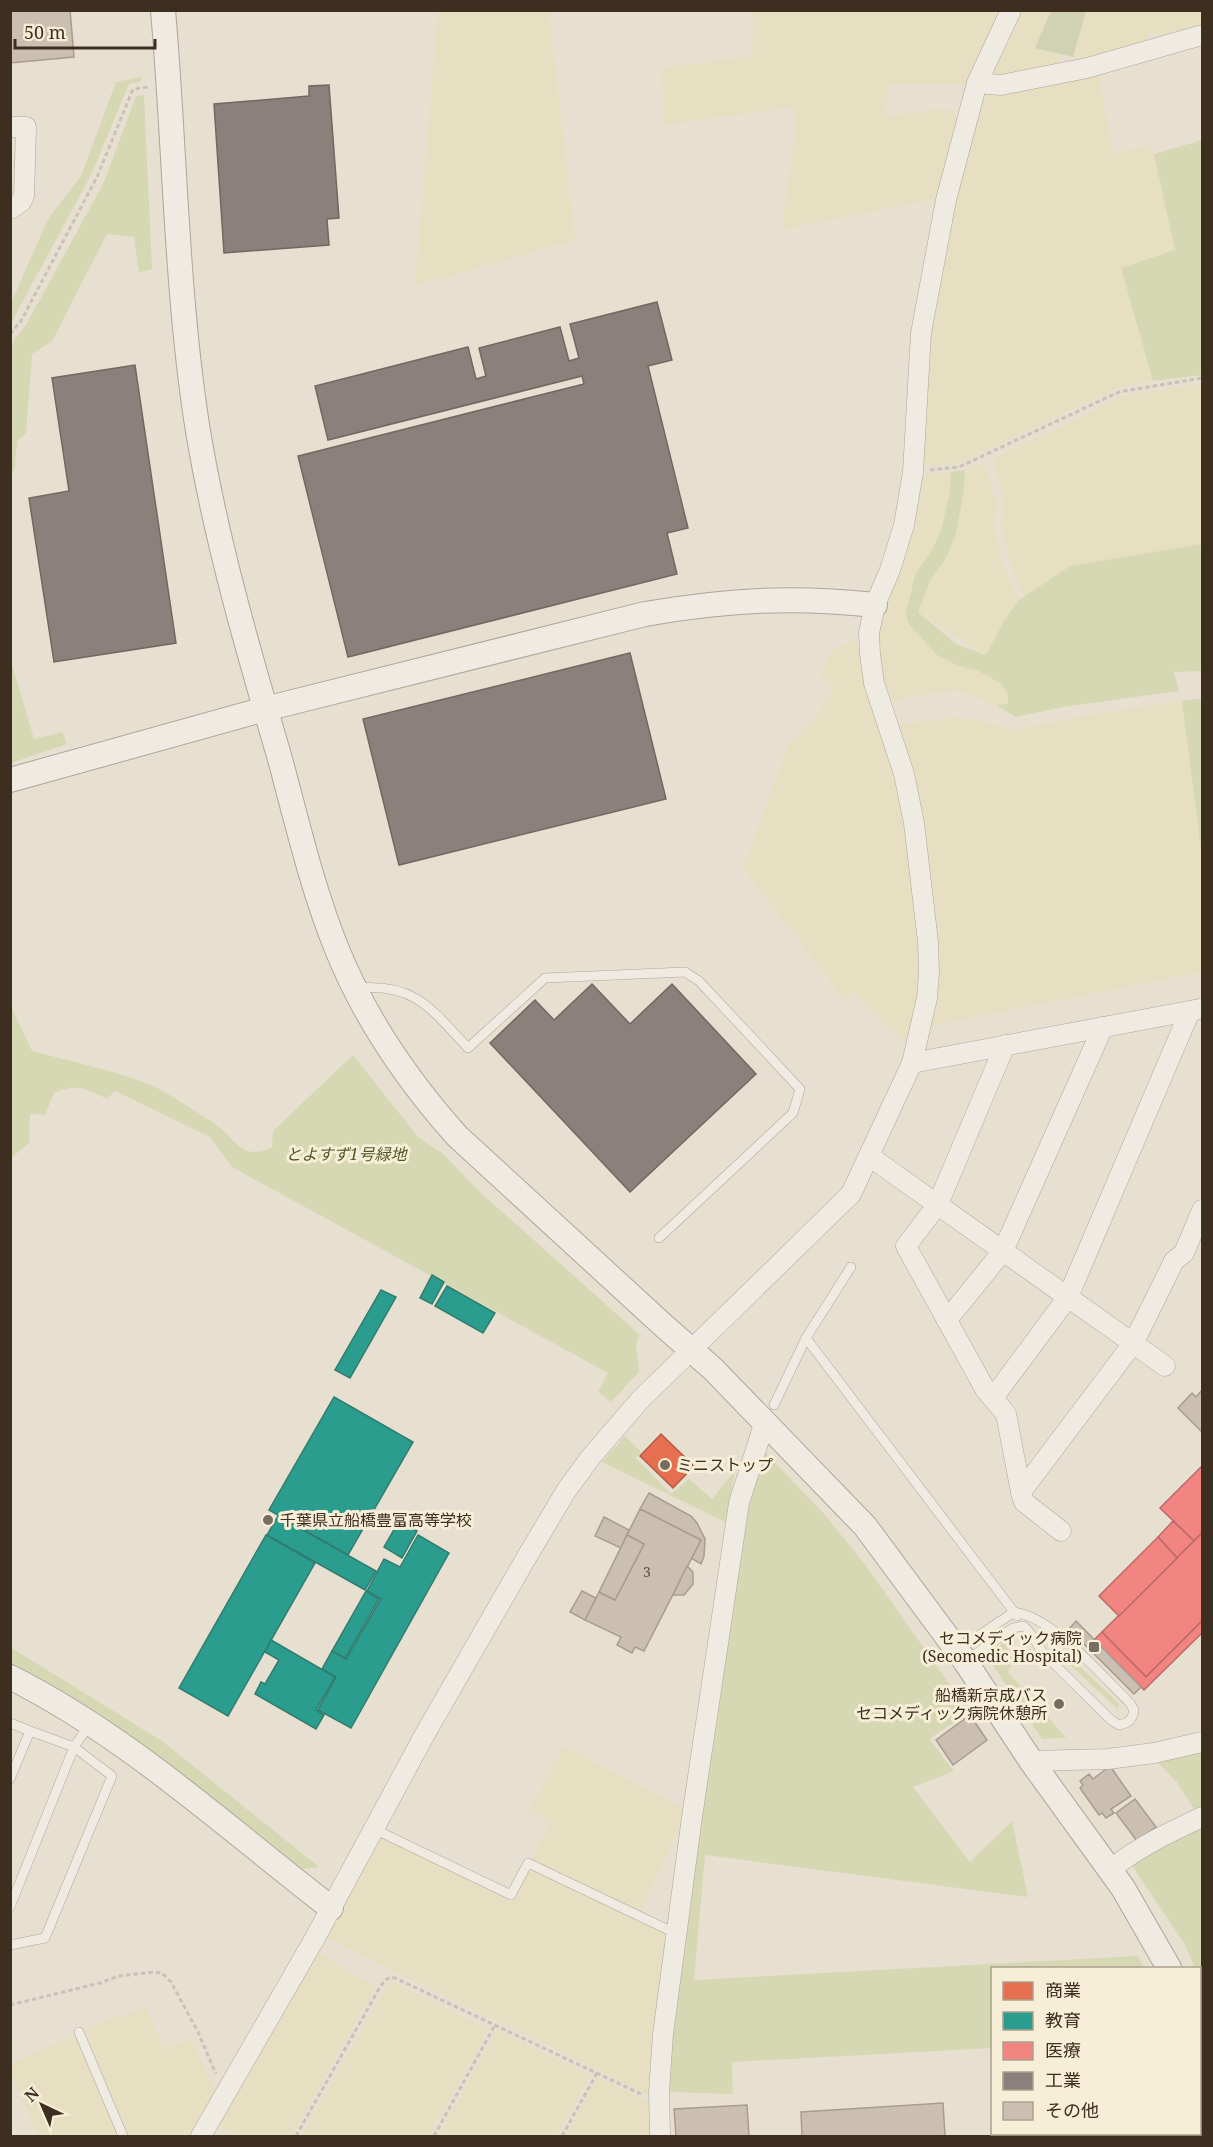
<svg xmlns="http://www.w3.org/2000/svg" width="1213" height="2147" font-family="'Noto Serif','Noto Sans JP',serif">
	<style>
		.farmland { fill: #e6dfc2 }
		.green { fill: #d6d7b3 }
		.cemetery { fill: #d1d1b3 }
		.shops { fill: #e76f51; stroke: #b45c42; stroke-width: 1.5 }
		.schools { fill: #2a9d8f; stroke: #307c6e; stroke-width: 1.5 }
		.health { fill: #f28482; stroke: #bc6a65; stroke-width: 1.5 }
		.industry { fill: #8a817c; stroke: #736860; stroke-width: 1.5 }
		.building { fill: #cbbfb2; stroke: #a89c90; stroke-width: 1.5 }
		.lines { fill: none; stroke-linecap: round; stroke-linejoin: round }
		.service-casing { stroke: #ada599; stroke-width: 10 }
		.minor-casing { stroke: #ada599; stroke-width: 21 }
		.tertiary-casing { stroke: #ada599; stroke-width: 26 }
		.path { stroke: #c8c2b9; stroke-width: 3; stroke-dasharray: 4.5 3; stroke-linecap: butt }
		.service { stroke: #efebe3; stroke-width: 9 }
		.minor { stroke: #efebe3; stroke-width: 20 }
		.tertiary { stroke: #efebe3; stroke-width: 24 }
		.poi-dot { fill: #786c5e; stroke: #f7eed8; stroke-width: 2 }
		.labels { text-anchor: middle; stroke-width: 6; stroke-linejoin: round; paint-order: stroke }
		.number-label { font-size: 14px; fill: #605244 }
		.park-label { font-size: 16px; font-style: italic; fill: #4d5a26; stroke: #f7eed8 }
		.poi-label { font-size: 16px; fill: #3d2e20; stroke: #f7eed8; text-anchor: start }
	</style>
	<rect width="100%" height="100%" fill="#e7e0d1"/>
	<g class="farmland">
		<polygon points="438,11 549,11 575,240 415,286"/>
		<polygon points="754,11 1001,11 969,84 888,84 884,117 935,109 951,110 957,116 936,199 781,230 796,131 794,107 664,125 661,68 752,56"/>
		<polygon points="1019,11 1051,11 1035,48 1061,55 1059,70 1003,81 986,75"/>
		<polygon points="1086,11 1202,11 1202,27 1166,41 1163,34 1148,32 1146,48 1096,60 1073,57"/>
		<polygon points="1098,71 1113,153 1152,145 1175,250 1121,268 1153,381 1117,388 961,463 929,467 924,465 919,459 931,308 951,199 979,101 987,93"/>
		<polygon points="1202,384 1202,544 1070,566 1024,597 1010,563 1001,523 1004,500 993,458 1088,414 1119,396"/>
		<polygon points="983,462 996,500 994,529 1003,565 1019,600 1004,621 986,655 918,612 930,581 946,558 956,534 964,489 965,470"/>
		<polygon points="951,472 950,491 942,527 933,548 915,575 906,613 908,623 920,637 959,666 979,671 1000,683 1008,693 1008,704 997,706 958,690 914,696 888,704 878,676 876,629 921,479 927,474"/>
		<polygon points="857,639 865,678 906,816 920,969 919,992 905,1043 854,992 844,999 743,868 789,743 813,722 833,687 820,676 833,650"/>
		<polygon points="1182,701 1202,856 1202,972 929,1026 896,725 956,717 977,720 1013,730 1093,714"/>
		<polygon points="564,1746 687,1810 640,1914 530,1861 551,1824 529,1811"/>
		<polygon points="379,1836 512,1902 530,1867 670,1933 654,2098 326,1937"/>
		<polygon points="316,1952 376,1987 292,2136 239,2136 219,2125"/>
		<polygon points="390,1981 489,2029 429,2136 301,2136"/>
		<polygon points="146,2007 164,2050 191,2039 216,2093 192,2136 129,2136 84,2029"/>
		<polygon points="497,2029 591,2075 557,2136 438,2136"/>
		<polygon points="75,2036 118,2136 37,2136 11,2071 10,2063"/>
		<polygon points="597,2077 656,2105 656,2136 566,2136"/>
	</g>
	<g class="green">
		<polygon points="140,77 142,81 129,84 91,175 11,323 11,303 48,219 81,176 116,82"/>
		<polygon points="144,95 152,269 139,272 134,237 107,234 52,341 32,354 26,433 17,441 15,468 11,473 10,354 14,340 26,325 104,182 136,96"/>
		<polygon points="1202,140 1202,375 1153,381 1121,268 1175,250 1154,154"/>
		<polygon points="965,470 964,489 956,534 946,558 930,581 918,612 956,644 986,655 1004,621 1019,600 1070,566 1202,544 1202,671 1174,672 1179,691 1063,707 1016,717 997,706 1008,703 1008,693 1000,683 979,671 959,666 937,655 908,623 906,613 915,575 933,548 942,527 950,491 951,472"/>
		<polygon points="11,661 34,739 62,732 67,744 11,763"/>
		<polygon points="1202,698 1202,856 1182,701"/>
		<path d="M 10,1004 L 32,1051 C 69,1061 108,1069 143,1082 C 164,1089 191,1109 211,1121 C 233,1134 241,1164 272,1147 L 273,1131 L 353,1055 L 418,1137 L 443,1154 L 481,1193 L 639,1334 L 636,1348 L 639,1372 L 611,1402 L 598,1392 L 608,1373 L 232,1167 L 210,1137 L 115,1091 L 107,1099 C 86,1089 77,1083 54,1093 L 45,1115 L 30,1114 L 29,1143 L 11,1158 Z"/>
		<polygon points="625,1436 641,1452 636,1458 671,1494 689,1479 712,1499 735,1471 725,1522 602,1462"/>
		<polygon points="765,1452 824,1514 864,1563 969,1712 929,1739 954,1771 913,1787 970,1862 1012,1821 1028,1897 705,1855 694,1980 1138,1956 1144,1968 992,1968 992,2048 732,2062 733,2094 665,2092 669,2036 747,1507"/>
		<polygon points="1004,1642 1013,1659 1008,1672 1066,1738 1042,1739 987,1656"/>
		<path d="M 10,1647 L 162,1741 L 319,1867 L 302,1869 C 236,1814 169,1763 97,1717 C 68,1699 41,1681 11,1666 Z"/>
		<polygon points="1059,1649 1061,1649 1119,1704 1118,1709 1057,1653"/>
		<polygon points="1202,1746 1202,1809 1196,1812 1176,1781 1158,1763 1159,1758"/>
		<polygon points="1202,1823 1202,1985 1200,1978 1200,1968 1195,1968 1184,1943 1131,1864"/>
	</g>
	<polygon class="cemetery" points="1051,11 1086,11 1073,57 1035,48"/>
	<polygon class="shops" points="661,1434 694,1466 673,1488 640,1456"/>
	<g class="schools">
		<polygon points="432,1275 444,1282 432,1304 420,1298"/>
		<polygon points="447,1286 495,1313 483,1333 435,1306"/>
		<polygon points="381,1290 396,1297 350,1378 335,1370"/>
		<polygon points="334,1397 413,1442 348,1555 269,1510"/>
		<polygon points="278,1516 376,1571 365,1590 267,1535"/>
		<polygon points="399,1521 417,1531 402,1558 384,1547"/>
		<polygon points="266,1535 315,1563 228,1716 179,1688"/>
		<polygon points="418,1535 449,1553 351,1728 318,1710 336,1677 322,1669 332,1651 346,1659 381,1599 367,1591 384,1559 400,1567"/>
		<polygon points="366,1591 379,1599 345,1658 332,1651"/>
		<polygon points="271,1640 335,1677 316,1710 324,1715 316,1729 255,1694 261,1682 265,1684 279,1660 265,1652"/>
	</g>
	<g class="health">
		<polygon points="1202,1466 1202,1533 1194,1541 1160,1508"/>
		<polygon points="1173,1521 1194,1541 1177,1558 1158,1537"/>
		<polygon points="1202,1533 1202,1621 1146,1677 1102,1632"/>
		<polygon points="1158,1537 1177,1558 1119,1616 1099,1596"/>
		<polygon points="1202,1621 1202,1633 1144,1690 1094,1640 1102,1632 1146,1677"/>
	</g>
	<g class="industry">
		<polygon points="329,85 339,218 327,219 329,245 224,253 214,104 309,96 309,86"/>
		<polygon points="657,302 672,360 648,366 688,528 667,533 677,574 348,657 298,456 584,384 582,376 328,440 315,386 468,347 476,379 486,376 479,348 560,327 569,361 579,358 570,324"/>
		<polygon points="135,365 176,643 54,662 29,498 69,491 52,378"/>
		<polygon points="630,653 666,799 399,865 363,719"/>
		<polygon points="592,984 630,1024 672,984 756,1074 630,1192 490,1043 535,1000 554,1020"/>
	</g>
	<g class="building">
		<polygon points="10,10 70,10 74,57 10,63"/>
		<polygon points="1202,1390 1202,1432 1178,1408 1192,1393 1196,1397"/>
		<polygon points="649,1493 691,1516 697,1523 705,1539 704,1556 701,1564 691,1558 701,1540 640,1509"/>
		<polygon points="640,1509 701,1540 644,1651 635,1647 632,1653 617,1645 621,1637 585,1620 599,1592 615,1600 644,1544 627,1535"/>
		<polygon points="604,1517 629,1530 621,1548 595,1536"/>
		<polygon points="627,1535 644,1544 615,1600 599,1592"/>
		<polygon points="687,1566 693,1572 693,1584 684,1595 673,1595"/>
		<polygon points="582,1591 596,1598 585,1620 570,1612"/>
		<polygon points="1076,1621 1141,1687 1134,1694 1069,1629"/>
		<polygon points="970,1715 987,1740 953,1765 936,1740"/>
		<polygon points="1110,1766 1131,1796 1111,1809 1114,1813 1106,1818 1102,1813 1099,1815 1080,1788 1083,1785 1080,1781 1089,1774 1093,1779"/>
		<polygon points="1135,1799 1156,1827 1137,1841 1116,1813"/>
		<polygon points="943,2103 945,2136 802,2136 801,2112"/>
		<polygon points="747,2105 749,2136 676,2136 674,2109"/>
		<rect x="1084" y="2134" width="76" height="2"/>
	</g>
	<g class="lines">
		<g class="service-casing">
			<g id="service">
				<path d="M 357,988 C 416,983 431,1009 468,1048 L 545,978 L 685,972 L 699,981 L 800,1089 L 793,1113 L 659,1238"/>
				<polyline points="806,1338 1017,1616"/>
				<polyline points="774,1405 806,1338 851,1267"/>
				<path d="M 959,1649 L 1014,1612 C 1053,1617 1102,1676 1130,1703 L 1134,1710 C 1132,1720 1129,1723 1119,1725 L 1111,1720 L 1044,1654 C 1037,1646 1031,1630 1023,1626 L 1013,1628 L 965,1661"/>
				<polyline points="10,1723 30,1731 10,1779"/>
				<polyline points="374,1829 511,1895 528,1863 677,1934"/>
				<polyline points="10,1907 74,1747 89,1725"/>
				<polyline points="10,1945 45,1938 112,1776 74,1747 30,1731"/>
				<polyline points="79,2032 123,2136"/>
			</g>
		</g>
		<g class="minor-casing">
			<g id="minor">
				<polyline points="977,83 1001,85 1087,68 1202,35"/>
				<polyline points="10,127 26,127 24,196 21,202 10,209"/>
				<polyline points="1005,1045 938,1204 906,1246 985,1389 1006,1414 1021,1492 1024,1502 1061,1531"/>
				<polyline points="912,1063 1200,1009"/>
				<polyline points="869,1156 1165,1366"/>
				<polyline points="947,1320 1003,1251 1103,1027"/>
				<polyline points="993,1398 1068,1297 1190,1011"/>
				<polyline points="1021,1492 1134,1342 1174,1261 1184,1253 1202,1210"/>
				<polyline points="1031,1761 1108,1759 1154,1753 1202,1742"/>
				<path d="M 1110,1870 C 1138,1847 1170,1832 1202,1817"/>
				<polyline points="201,2136 315,1938 425,1734 525,1560 566,1491 590,1458 640,1400 851,1194 912,1063 927,998 929,973 928,942 914,823 904,774 874,683 870,654 869,633 875,605 890,570 904,525 913,472 921,333 946,200 977,83 1011,10"/>
				<polyline points="660,2136 659,2092 663,2034 692,1817 739,1503 765,1421"/>
			</g>
		</g>
		<g class="tertiary-casing">
			<g id="tertiary">
				<path d="M 163,10 C 175,148 176,289 197,425 C 215,537 248,650 280,759 C 297,822 312,887 336,947 C 364,1017 407,1080 457,1136 L 664,1326 L 713,1369 L 865,1526 L 965,1661 L 1031,1761 L 1123,1888 L 1169,1968"/>
				<path d="M 10,780 L 265,709 L 645,614 C 726,600 793,596 875,605"/>
				<path d="M 10,1677 C 129,1737 227,1828 331,1908"/>
				<polyline points="1200,2033 1202,2042"/>
			</g>
		</g>
		<g class="path">
			<polyline points="10,334 21,321 97,177 133,89 148,87"/>
			<polyline points="930,470 959,467 1119,392 1202,378"/>
			<polyline points="10,2005 100,1983 118,1976 155,1972 162,1973 171,1982 198,2032 216,2074"/>
			<path d="M 296,2136 L 380,1987 C 385,1980 386,1977 395,1978 L 641,2094"/>
			<polyline points="434,2136 495,2025"/>
			<polyline points="562,2136 597,2073"/>
		</g>
		<use href="#service" class="service"/>
		<use href="#minor" class="minor"/>
		<use href="#tertiary" class="tertiary"/>
	</g>
	<g class="poi-dot">
		<circle cx="665" cy="1465" r="6"/>
		<circle cx="268" cy="1520" r="6"/>
		<rect x="1088" y="1641" width="12" height="12" rx="3"/>
		<circle cx="1059" cy="1704" r="6"/>
	</g>
	<g class="labels">
		<g class="number-label">
			<text x="647" y="1577">3</text>
		</g>
		<g class="park-label">
			<text x="346" y="1160">とよすず1号緑地</text>
		</g>
		<g class="poi-label">
			<text x="677" y="1471">ミニストップ</text>
			<text x="280" y="1526">千葉県立船橋豊富高等学校</text>
			<text x="1082" y="1644" text-anchor="end">セコメディック病院<tspan x="1082" dy="18">(Secomedic Hospital)</tspan></text>
			<text x="1047" y="1701" text-anchor="end">船橋新京成バス<tspan x="1047" dy="18">セコメディック病院休憩所</tspan></text>
		</g>
	</g>
	<rect width="1213" height="2147" fill="none" stroke="#3d2e20" stroke-width="24"/>
	<rect x="991" y="1967" width="210" height="168" fill="#f7eed8" stroke="#ada18e" stroke-width="1.5"/>
	<rect x="1003" y="1982" width="30" height="18" fill="#e76f51" stroke="#ada18e" stroke-width="1.5"/>
	<text x="1045" y="1997" font-size="18" fill="#3d2e20">商業</text>
	<rect x="1003" y="2012" width="30" height="18" fill="#2a9d8f" stroke="#ada18e" stroke-width="1.5"/>
	<text x="1045" y="2027" font-size="18" fill="#3d2e20">教育</text>
	<rect x="1003" y="2042" width="30" height="18" fill="#f28482" stroke="#ada18e" stroke-width="1.5"/>
	<text x="1045" y="2057" font-size="18" fill="#3d2e20">医療</text>
	<rect x="1003" y="2072" width="30" height="18" fill="#8a817c" stroke="#ada18e" stroke-width="1.5"/>
	<text x="1045" y="2087" font-size="18" fill="#3d2e20">工業</text>
	<rect x="1003" y="2102" width="30" height="18" fill="#cbbfb2" stroke="#ada18e" stroke-width="1.5"/>
	<text x="1045" y="2117" font-size="18" fill="#3d2e20">その他</text>
	<g transform="translate(42 2105) rotate(316)" stroke="#f7eed8" stroke-width="4.5" paint-order="stroke">
	<path d="M0-4.5L10 22L0 15L-10 22Z" fill="#3d2e20"/>
	<text y="-9" font-size="16" font-weight="bold" text-anchor="middle" fill="#3d2e20">N</text>
	</g>
	<path d="M15 39v9h140v-9" fill="none" stroke="#3d2e20" stroke-width="3"/>
	<text x="24" y="39" font-size="18" fill="#3d2e20" stroke="#f7eed8" stroke-width="4.5" paint-order="stroke">50 m</text>
</svg>
